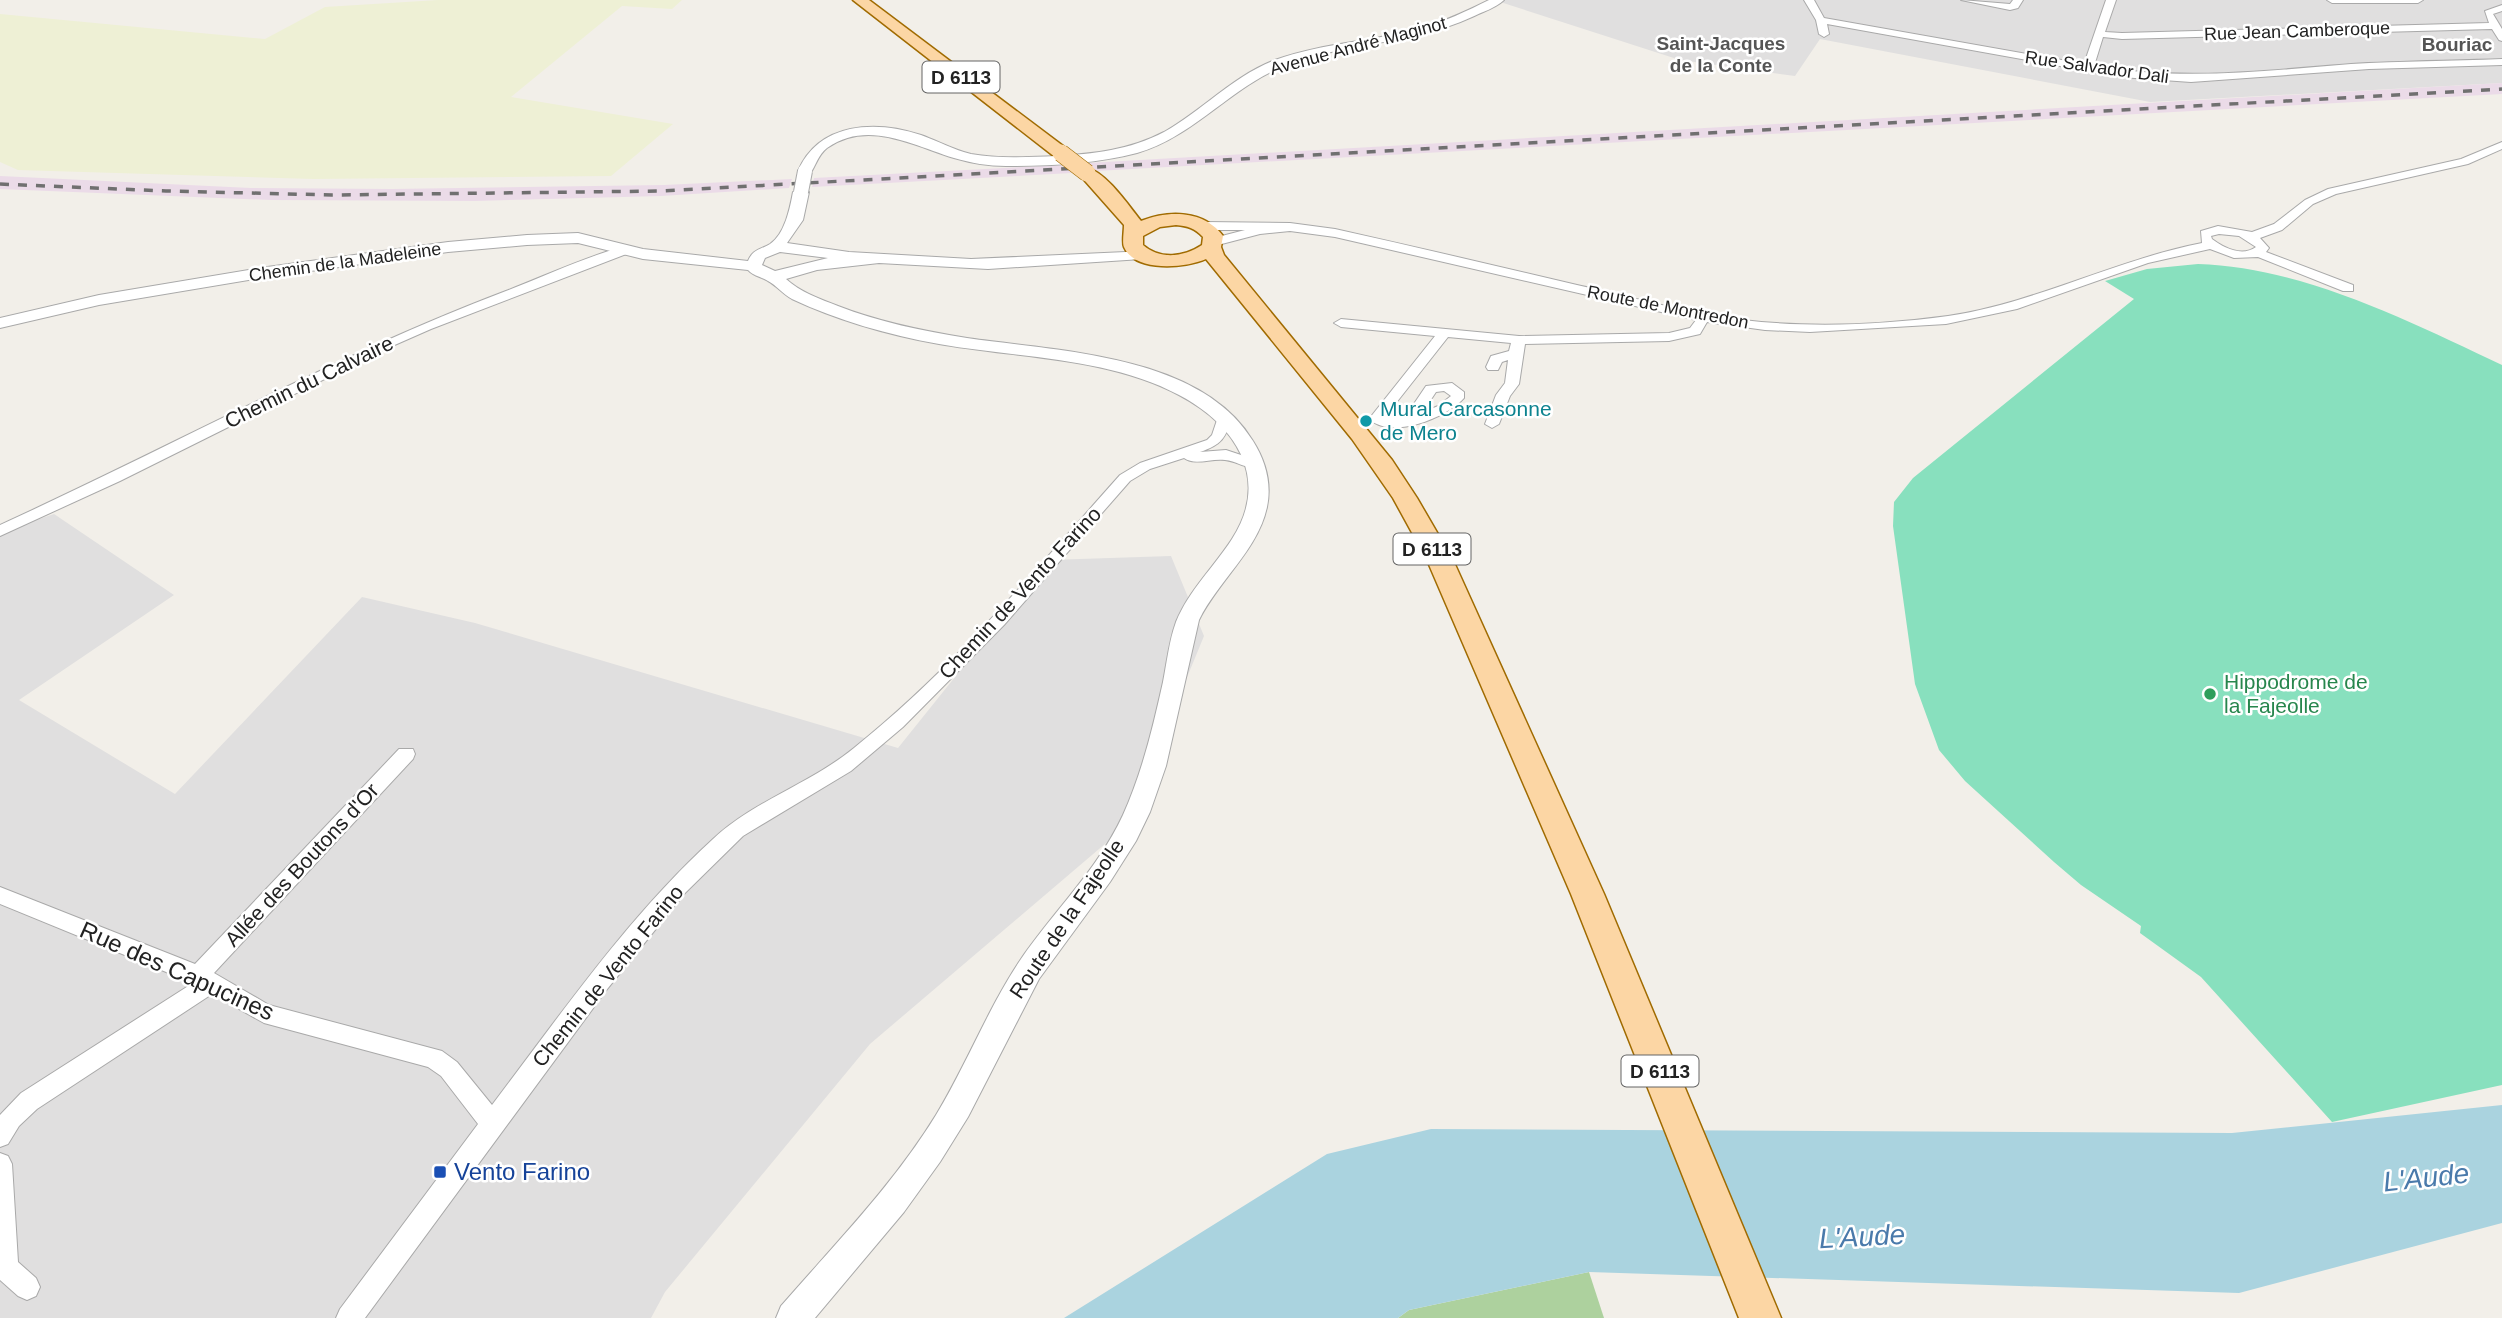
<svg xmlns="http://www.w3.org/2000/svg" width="2502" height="1318" font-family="Helvetica,sans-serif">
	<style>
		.residential { fill: #e0dfdf }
		.industrial { fill: #ebdbe8 }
		.farmland { fill: #eef0d5 }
		.forest { fill: #add19e }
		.pitch { fill: #88e0be }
		.water { fill: #aad3df }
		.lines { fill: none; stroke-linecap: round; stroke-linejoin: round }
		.minor-casing { stroke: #a9a9a9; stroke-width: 2 }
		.tertiary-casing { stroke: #a9a9a9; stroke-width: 2 }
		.primary-casing { stroke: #a06b00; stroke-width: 3 }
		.minor { fill: #fff; fill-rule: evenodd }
		.tertiary { fill: #fff; fill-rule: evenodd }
		.primary { fill: #fcd6a4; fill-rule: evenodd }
		.rail { stroke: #707070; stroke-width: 3.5; stroke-dasharray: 9 9; stroke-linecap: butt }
		.tertiary-bridge-casing { stroke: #a9a9a9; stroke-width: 16; stroke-linecap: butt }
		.primary-bridge-casing { stroke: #a06b00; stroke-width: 18; stroke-linecap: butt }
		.tertiary-bridge { stroke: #fff; stroke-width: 14 }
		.primary-bridge { stroke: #fcd6a4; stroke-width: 17 }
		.culture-dot { fill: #0f9aa8; stroke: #fff; stroke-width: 2.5 }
		.leisure-dot { fill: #2e9e5b; stroke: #fff; stroke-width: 2.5 }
		.transit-dot { fill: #1a4fb4; stroke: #fff; stroke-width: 2.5 }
		.labels { text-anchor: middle; stroke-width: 5; stroke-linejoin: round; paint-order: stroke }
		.far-street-label { font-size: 18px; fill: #222; stroke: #fff }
		.far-neighbourhood-label { font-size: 19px; font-weight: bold; fill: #555; stroke: #fff }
		.shield { fill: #fff; stroke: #646464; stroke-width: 2 }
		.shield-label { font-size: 19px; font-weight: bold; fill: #222 }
		.street-label { font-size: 21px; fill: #222; stroke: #fff }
		.culture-label { font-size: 21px; fill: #0d838f; stroke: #fff; text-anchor: start }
		.leisure-label { font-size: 21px; fill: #27864d; stroke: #fff; text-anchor: start }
		.near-street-label { font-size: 24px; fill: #222; stroke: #fff }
		.near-transit-label { font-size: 24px; fill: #164399; stroke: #fff; text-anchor: start }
		.near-water-label { font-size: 28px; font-style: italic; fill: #4a7aab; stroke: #fff }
	</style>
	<rect width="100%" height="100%" fill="#f2efe9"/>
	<g class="residential">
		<polygon points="1494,0 2502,0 2502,83 2150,102 1820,39 1795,76 1680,60"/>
		<polygon points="54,514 174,595 19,700 175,794 362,597 475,623 898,748 1049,560 1171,556 1204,636 1126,826 870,1044 665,1292 651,1318 0,1318 0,532"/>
	</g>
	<g class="industrial">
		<polygon points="2502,83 2502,94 1096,171 1087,163"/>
		<polygon points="1061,165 1072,173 812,187 814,178"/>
		<polygon points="0,176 251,188 392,189 664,185 792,179 789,188 661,196 475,201 271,200 0,189"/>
	</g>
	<polygon class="farmland" points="438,0 682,0 672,9 622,6 511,97 673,124 611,176 314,179 18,170 0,162 0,14 265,39 325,7"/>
	<polygon class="forest" points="1589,1272 1604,1318 1398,1318 1409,1310"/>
	<path class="pitch" d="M 2198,264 C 2302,267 2409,321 2502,365 L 2502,1085 L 2332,1122 L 2201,977 L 2140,933 L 2141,926 L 2081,885 L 2054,862 L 1965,781 L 1939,750 L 1915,684 L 1893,526 L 1894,502 L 1913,478 L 2134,299 L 2105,281 L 2147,269 Z"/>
	<polygon class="water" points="2502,1105 2502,1223 2239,1293 1589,1272 1409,1310 1398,1318 1064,1318 1327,1154 1431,1129 2232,1133"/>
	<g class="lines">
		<g class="minor-casing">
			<g id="minor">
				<path d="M 1804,0 L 1814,0 L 1824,18 L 2084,64 L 2106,0 L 2116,0 L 2105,32 L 2122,33 L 2489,23 L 2485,11 L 2502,5 L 2502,11 L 2493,14 L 2502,29 L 2502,41 L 2499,40 L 2492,29 L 2122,39 L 2103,37 L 2094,66 C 2180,81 2265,71 2351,64 C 2401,61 2452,61 2502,59 L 2502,65 L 2369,69 L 2191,82 L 2121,77 L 1827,24 L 1829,34 L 1824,37 L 1819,34 L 1816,20 Z"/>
				<polygon points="1961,0 2010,4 2013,0 2023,0 2018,8 2010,10"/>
				<polygon points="2327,0 2423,0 2418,3 2332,3"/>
				<path d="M 2502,142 L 2502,149 L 2468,164 L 2336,194 L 2313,204 L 2282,230 L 2260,238 L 2269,248 L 2266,252 L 2353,285 L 2353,291 L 2343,291 L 2258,257 L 2234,258 L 2210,249 L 2148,263 L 2017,309 L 1946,324 L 1810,332 L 1765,330 L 1707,322 L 1700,334 L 1669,341 L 1525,344 L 1519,384 L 1510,396 L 1499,424 L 1492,428 L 1485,424 L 1496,395 L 1505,383 L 1508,360 L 1502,362 L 1498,370 L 1488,370 L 1486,367 L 1491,356 L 1509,351 L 1511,343 L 1448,337 L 1385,417 L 1405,417 L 1426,386 L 1452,383 L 1464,392 L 1464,398 C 1446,418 1392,440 1369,419 L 1435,336 L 1341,327 L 1334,323 L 1341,319 L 1519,336 L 1669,333 L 1690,328 L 1696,320 L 1335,237 L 1290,231 L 1260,234 L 1214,246 L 1210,245 L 1210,239 L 1245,230 L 1204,230 L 1198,226 L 1204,222 L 1290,223 L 1335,229 C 1416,247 1496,266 1577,285 C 1632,297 1687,313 1743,320 C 1810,328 1881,325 1948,316 C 2036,303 2115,260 2202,243 L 2201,231 L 2218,226 L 2252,232 L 2274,224 L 2305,200 L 2328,189 L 2461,159 ZM 2219,234 L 2239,236 L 2256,247 C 2242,257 2224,248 2212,239 L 2211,236 ZM 1444,391 L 1451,396 L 1438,406 L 1422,413 L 1436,392 Z"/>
				<path d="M 625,246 L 629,247 L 629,253 L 431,329 L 381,351 L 120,481 L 0,536 L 0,525 C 169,448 332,357 506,291 C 545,276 585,257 625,246 Z"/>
				<path d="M 1225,413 L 1232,417 C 1226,438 1221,445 1200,452 L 1226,450 L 1259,461 L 1262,464 L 1259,467 C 1247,470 1237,461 1225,460 C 1211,458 1195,466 1184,458 L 1150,469 L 1130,481 L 1004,625 L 903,727 L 851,771 L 743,836 L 685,893 L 608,988 L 365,1318 L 336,1318 L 340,1309 L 478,1124 L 441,1076 L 428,1067 L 264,1023 L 212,994 L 37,1109 L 19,1126 L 8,1144 L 0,1147 L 0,1115 L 21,1093 L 193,983 L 0,904 L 0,887 L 195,964 L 399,749 L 413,749 L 415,754 L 413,759 L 214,973 L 269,1005 L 442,1051 L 457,1062 L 492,1105 C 561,1014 628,917 712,840 C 753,801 810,784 854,748 C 953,669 1036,569 1120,475 L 1140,463 L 1207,440 L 1212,435 L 1218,417 Z"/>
				<polygon points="0,1153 8,1156 12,1164 18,1262 36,1278 40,1287 36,1296 27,1300 18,1296 0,1280"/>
			</g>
		</g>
		<g class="tertiary-casing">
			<g id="tertiary">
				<path d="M 1489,0 L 1504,0 C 1496,8 1482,12 1472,17 C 1411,45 1343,42 1282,67 C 1230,88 1193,137 1137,153 C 1095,164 1050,166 1006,166 C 988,166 971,163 954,158 C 914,146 868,119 827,148 C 818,155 816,165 810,174 L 805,175 L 798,171 C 819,122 876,120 921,135 C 938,141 954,150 971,154 C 999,159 1028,157 1056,156 C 1093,154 1130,150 1164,132 C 1203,110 1233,76 1275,60 C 1322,43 1372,42 1420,28 C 1444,22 1467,11 1489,0 Z"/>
				<path d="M 801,187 L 809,192 L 803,220 L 787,243 L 849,252 L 971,259 L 1148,251 L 1150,254 L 1148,257 L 1142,259 L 988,269 L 879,263 L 817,270 L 786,279 C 800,292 820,299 838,306 C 879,322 923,331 967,338 C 1056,351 1201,354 1253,441 C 1265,460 1272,483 1267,507 C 1258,550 1218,581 1199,620 L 1166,766 L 1150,812 L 1136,841 L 1110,882 L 1039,979 L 968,1117 L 940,1162 L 904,1212 L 815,1318 L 776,1318 L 781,1306 C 835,1244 893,1185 936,1115 C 967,1064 988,1008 1021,959 C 1054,911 1098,869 1123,815 C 1142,773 1153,727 1163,682 C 1167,662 1169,641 1176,622 C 1189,590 1214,567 1232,539 C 1271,479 1236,425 1179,395 C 1108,357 1018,358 939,344 C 889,335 839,321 792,299 C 783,294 776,285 768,281 C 760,276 755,277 748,270 L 643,259 L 578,243 L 527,245 L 448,252 L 260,278 L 99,305 L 0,328 L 0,318 L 99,295 L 260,268 L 448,242 L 527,235 L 578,233 L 643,249 L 748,261 C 753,249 760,250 770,244 C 785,234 790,208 793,192 ZM 780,252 L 828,258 L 775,271 L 762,265 L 765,258 Z"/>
			</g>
		</g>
		<g class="primary-casing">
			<g id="primary">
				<polygon points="853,0 869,0 1067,149 1070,153 1067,157 1055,157"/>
				<path d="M 1087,168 C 1106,172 1129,206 1141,221 C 1169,210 1204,210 1223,236 L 1221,247 L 1224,255 L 1392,460 L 1417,498 L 1453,560 L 1604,894 L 1781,1318 L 1739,1318 L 1571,894 L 1427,560 L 1393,498 L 1352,439 L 1206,259 C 1186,268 1135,273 1124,247 C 1122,242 1124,232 1124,225 L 1078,173 ZM 1176,225 C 1187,226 1195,228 1203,237 L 1202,245 C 1184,257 1160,260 1143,245 L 1143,236 L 1160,227 Z"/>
			</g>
		</g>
		<use href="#minor" class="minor"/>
		<use href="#tertiary" class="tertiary"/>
		<use href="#primary" class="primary"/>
		<polyline class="rail" points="0,184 166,191 332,195 663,191 2502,89"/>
		<g class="tertiary-bridge-casing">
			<polyline id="tertiary-bridge" points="801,192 805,171"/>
		</g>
		<g class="primary-bridge-casing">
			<polyline id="primary-bridge" points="1061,153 1087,173"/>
		</g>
		<use href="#tertiary-bridge" class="tertiary-bridge"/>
		<use href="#primary-bridge" class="primary-bridge"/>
	</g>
	<circle class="culture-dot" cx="1366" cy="421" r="7"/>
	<circle class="leisure-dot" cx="2210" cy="694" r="7"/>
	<rect class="transit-dot" x="433" y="1165" width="14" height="14" rx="3.5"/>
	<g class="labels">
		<g class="far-street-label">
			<text transform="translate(2297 31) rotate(-2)" y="6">Rue Jean Camberoque</text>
			<text transform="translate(1358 46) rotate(-15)" y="6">Avenue André Maginot</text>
			<text transform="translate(2097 67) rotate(8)" y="6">Rue Salvador Dali</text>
			<text transform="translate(345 262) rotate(-8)" y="6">Chemin de la Madeleine</text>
			<text transform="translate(1668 307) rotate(11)" y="6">Route de Montredon</text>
		</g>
		<g class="far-neighbourhood-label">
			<text x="1721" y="50">Saint-Jacques<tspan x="1721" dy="22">de la Conte</tspan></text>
			<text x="2457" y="51">Bouriac</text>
		</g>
		<g class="shield">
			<rect x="922.5" y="61.5" width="77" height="31" rx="5"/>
			<rect x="1393.5" y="533.5" width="77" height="31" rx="5"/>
			<rect x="1621.5" y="1055.5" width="77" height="31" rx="5"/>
		</g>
		<g class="shield-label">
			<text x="961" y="84">D 6113</text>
			<text x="1432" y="556">D 6113</text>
			<text x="1660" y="1078">D 6113</text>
		</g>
		<g class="street-label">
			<text transform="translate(309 382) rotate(-26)" y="7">Chemin du Calvaire</text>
			<text transform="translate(1020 593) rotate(-47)" y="7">Chemin de Vento Farino</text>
			<text transform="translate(302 865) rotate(-47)" y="7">Allée des Boutons d'Or</text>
			<text transform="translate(1067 919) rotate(-56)" y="7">Route de la Fajeolle</text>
			<text transform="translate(608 976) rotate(-51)" y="7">Chemin de Vento Farino</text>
		</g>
		<g class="culture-label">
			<text x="1380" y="416">Mural Carcasonne<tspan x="1380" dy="24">de Mero</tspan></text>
		</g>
		<g class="leisure-label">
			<text x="2224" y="689">Hippodrome de<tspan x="2224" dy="24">la Fajeolle</tspan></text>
		</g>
		<g class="near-street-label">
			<text transform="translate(177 971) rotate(24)" y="8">Rue des Capucines</text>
		</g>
		<g class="near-transit-label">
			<text x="454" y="1180">Vento Farino</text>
		</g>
		<g class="near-water-label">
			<text transform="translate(2426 1177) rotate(-6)" y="10">L'Aude</text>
			<text transform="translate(1862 1236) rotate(-3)" y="10">L'Aude</text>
		</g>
	</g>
</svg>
